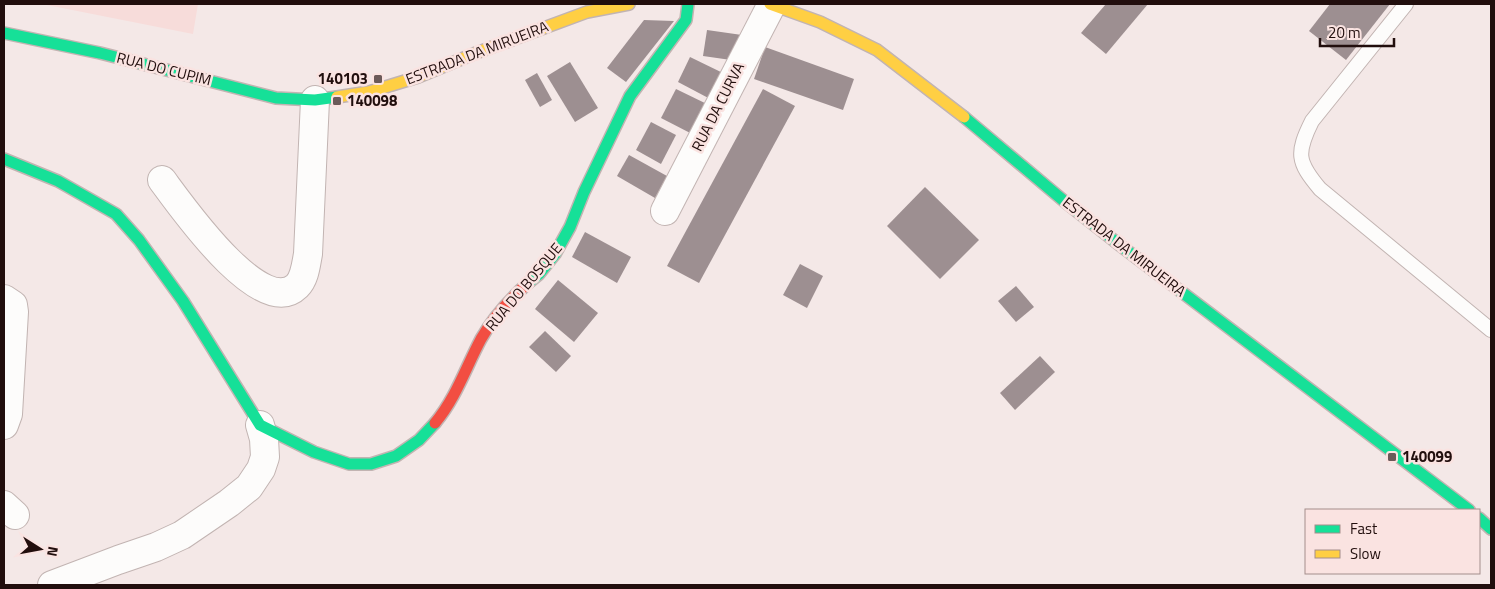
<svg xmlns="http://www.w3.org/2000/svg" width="1495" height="589" font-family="'Titillium Web',sans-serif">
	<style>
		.built { fill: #f7dcda }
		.building { fill: #9d8f91 }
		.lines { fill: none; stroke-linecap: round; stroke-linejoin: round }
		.lane-casing { stroke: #c2b4b2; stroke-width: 16 }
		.street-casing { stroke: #c2b4b2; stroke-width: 30 }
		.fast-casing { stroke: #c2b4b2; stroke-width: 14 }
		.slow-casing { stroke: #c2b4b2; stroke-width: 14 }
		.jam-casing { stroke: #c2b4b2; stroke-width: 14 }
		.lane { stroke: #fdfcfb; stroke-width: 14 }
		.street { stroke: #fdfcfb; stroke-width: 28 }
		.fast { stroke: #16e098; stroke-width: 11 }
		.slow { stroke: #ffcf43; stroke-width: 11 }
		.jam { stroke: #f24e42; stroke-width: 11 }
		.poi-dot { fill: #6b5a59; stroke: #fae3e1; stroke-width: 2 }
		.labels { text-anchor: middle; stroke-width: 5; stroke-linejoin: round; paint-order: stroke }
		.street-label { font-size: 15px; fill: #210e0d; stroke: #fae3e1 }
		.poi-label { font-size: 15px; font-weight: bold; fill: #210e0d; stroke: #fae3e1; text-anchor: start }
	</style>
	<rect width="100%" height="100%" fill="#f4e8e7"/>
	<polygon class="built" points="42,4 198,4 193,34"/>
	<g class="building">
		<polygon points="1106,4 1148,4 1106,54 1081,33"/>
		<polygon points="1330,4 1390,4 1346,60 1309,31"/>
		<polygon points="644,20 674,21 626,82 607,68"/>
		<polygon points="707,30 742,35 738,61 703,56"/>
		<polygon points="765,47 854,79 843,110 754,79"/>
		<polygon points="690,57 727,75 714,101 678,82"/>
		<polygon points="570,62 598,108 575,122 547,76"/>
		<polygon points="537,73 552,100 540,107 525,80"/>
		<polygon points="676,89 711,106 696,136 661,118"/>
		<polygon points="763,89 795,106 699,283 667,266"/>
		<polygon points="651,122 676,135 661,164 636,150"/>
		<polygon points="629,155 667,176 655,198 617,176"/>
		<polygon points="925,187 979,240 940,279 887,226"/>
		<polygon points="585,232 631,257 617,283 572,257"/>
		<polygon points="800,264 823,276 807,308 783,295"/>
		<polygon points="558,280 598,313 574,342 535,309"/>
		<polygon points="1016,286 1034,307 1016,322 998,301"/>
		<polygon points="545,331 571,356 556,372 529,347"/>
		<polygon points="1040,356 1055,372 1015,410 1000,393"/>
	</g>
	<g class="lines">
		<g class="lane-casing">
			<path id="lane" d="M 1406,4 L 1312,121 C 1296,153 1297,162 1320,189 L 1491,330"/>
		</g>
		<g class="street-casing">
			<g id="street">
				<path d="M 162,180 C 180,204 261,321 297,286 C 305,278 306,264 308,254 L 315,100"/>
				<polyline points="665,211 772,4"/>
				<polyline points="4,299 13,305 14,312 8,414 4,425"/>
				<polyline points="4,505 15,515"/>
				<polyline points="52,585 118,560 156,547 182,535 229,503 249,487 261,469 265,457 264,439 260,425"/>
			</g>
		</g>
		<g class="fast-casing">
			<g id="fast">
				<polyline points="4,33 100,53 276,98 315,100 337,97"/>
				<polyline points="964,117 1064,201 1121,246 1469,510"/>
				<polyline points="4,159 58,181 116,214 139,240 183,301 260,425 314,452 349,464 371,464 396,456 419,440 435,423"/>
				<polyline points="528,283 539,274 555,254 570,227 584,192 630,96 686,20 688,4"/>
				<polyline points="1479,518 1491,529"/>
			</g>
		</g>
		<g class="slow-casing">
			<g id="slow">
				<polyline points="770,4 820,22 877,50 964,117"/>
				<polyline points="337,97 369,92 418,77 476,53 587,12 629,4"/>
			</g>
		</g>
		<g class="jam-casing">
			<path id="jam" d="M 435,423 C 456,398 466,367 481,339 C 493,318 510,299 528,283"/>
		</g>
		<use href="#lane" class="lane"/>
		<use href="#street" class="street"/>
		<use href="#fast" class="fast"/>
		<use href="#slow" class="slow"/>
		<use href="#jam" class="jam"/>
	</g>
	<g class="poi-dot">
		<rect x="373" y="74" width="10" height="10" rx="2.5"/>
		<rect x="332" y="96" width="10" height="10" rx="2.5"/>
		<rect x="1387" y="452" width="10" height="10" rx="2.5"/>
	</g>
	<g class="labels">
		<g class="street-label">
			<text transform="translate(477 53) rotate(-21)" y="5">ESTRADA DA MIRUEIRA</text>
			<text transform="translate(164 69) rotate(14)" y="5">RUA DO CUPIM</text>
			<text transform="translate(718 107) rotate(-63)" y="5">RUA DA CURVA</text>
			<text transform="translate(1124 247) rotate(38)" y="5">ESTRADA DA MIRUEIRA</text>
			<text transform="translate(524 287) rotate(-50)" y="5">RUA DO BOSQUE</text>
		</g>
		<g class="poi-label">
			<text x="368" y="84" text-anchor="end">140103</text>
			<text x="347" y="106">140098</text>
			<text x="1402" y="462">140099</text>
		</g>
	</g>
	<rect width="1495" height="589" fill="none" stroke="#210e0d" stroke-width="10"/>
	<rect x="1305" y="509" width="175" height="65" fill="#fae3e1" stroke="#a38e8c"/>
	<rect x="1315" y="525" width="25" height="8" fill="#16e098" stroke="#a38e8c"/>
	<text x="1350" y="534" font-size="15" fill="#210e0d">Fast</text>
	<rect x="1315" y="550" width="25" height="8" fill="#ffcf43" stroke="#a38e8c"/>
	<text x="1350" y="559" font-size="15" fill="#210e0d">Slow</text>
	<g transform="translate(40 549) rotate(101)" stroke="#fae3e1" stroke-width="4" paint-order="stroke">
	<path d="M0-4L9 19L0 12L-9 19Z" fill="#210e0d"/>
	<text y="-8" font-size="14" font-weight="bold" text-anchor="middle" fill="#210e0d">N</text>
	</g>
	<path d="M1320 38v8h74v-8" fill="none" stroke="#210e0d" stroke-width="2.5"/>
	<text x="1328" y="38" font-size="15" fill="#210e0d" stroke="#fae3e1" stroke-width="4" paint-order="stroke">20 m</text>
</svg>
